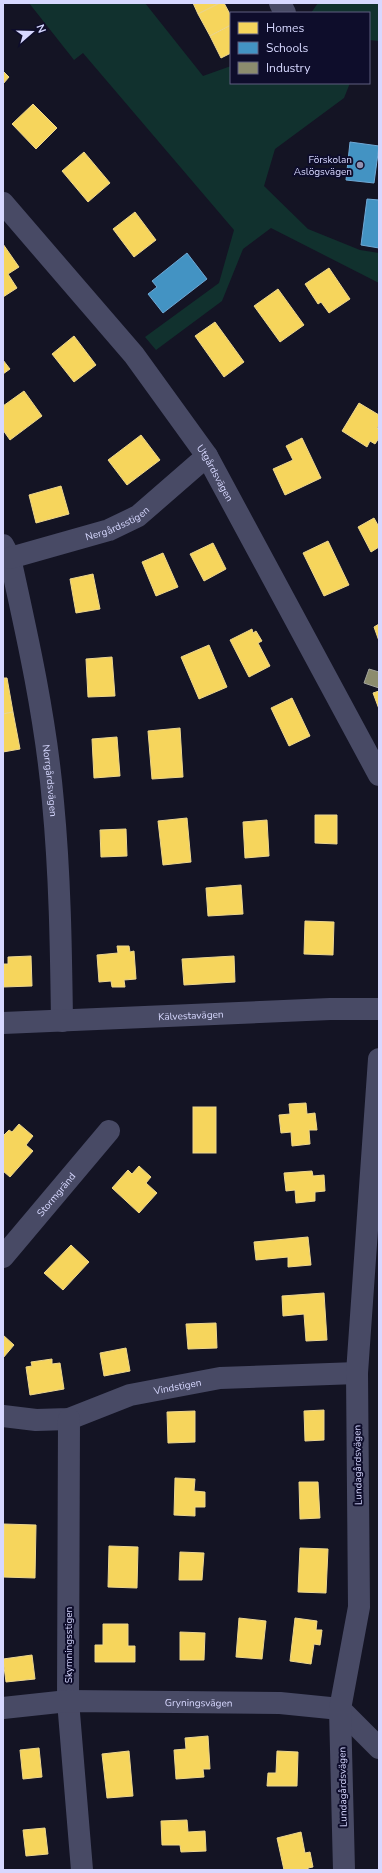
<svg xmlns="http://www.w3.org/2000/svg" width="382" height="1873" font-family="'Nunito Sans',sans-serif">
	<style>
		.green { fill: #11312e }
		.homes { fill: #f6d55c; stroke: #edd68d }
		.schools { fill: #4393c3; stroke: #6fa8d5 }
		.industry { fill: #8c8c6e; stroke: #a2a39a }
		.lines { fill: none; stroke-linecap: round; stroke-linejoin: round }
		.street { stroke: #484a65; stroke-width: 22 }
		.poi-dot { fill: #9393b2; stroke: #0e0d2b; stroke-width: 1.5 }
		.labels { text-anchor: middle; stroke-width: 4; stroke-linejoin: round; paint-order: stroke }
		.poi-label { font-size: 10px; fill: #d7d8ff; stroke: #0e0d2b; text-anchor: end }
		.street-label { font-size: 10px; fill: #d7d8ff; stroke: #0e0d2b }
	</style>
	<rect width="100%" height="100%" fill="#141424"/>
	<g class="green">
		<polygon points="29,3 145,3 203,76 231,66 231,83 350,83 344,98 275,149 264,186 308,229 360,250 379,253 379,283 271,228 243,249 222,301 156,350 145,337 219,283 234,230 83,53 74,60"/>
		<polygon points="318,3 379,3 379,41 369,40 369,13 311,13"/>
	</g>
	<g class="homes">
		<polygon points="193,3 220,3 198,14"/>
		<polygon points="220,3 224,3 231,16 231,25 210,36 198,14"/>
		<polygon points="231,25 231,53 221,58 210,36"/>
		<polygon points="3,71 9,77 3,84"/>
		<polygon points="33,104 57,128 36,149 12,124"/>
		<polygon points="84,152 110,183 88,202 62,171"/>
		<polygon points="135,212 156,240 134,257 113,229"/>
		<polygon points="3,244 19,267 8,274 17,288 3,297"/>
		<polygon points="329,268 350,299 329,313 321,302 318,304 305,284"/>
		<polygon points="278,289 304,325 280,342 254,306"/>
		<polygon points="215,322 244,362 224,377 195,336"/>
		<polygon points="74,336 96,365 74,382 52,354"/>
		<polygon points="3,360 10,369 3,374"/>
		<polygon points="24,391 42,416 10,440 3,430 3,406"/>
		<polygon points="359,403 379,415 379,425 377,428 379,430 379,438 375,444 370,441 367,447 342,431"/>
		<polygon points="141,435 160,460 127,485 108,460"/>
		<polygon points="302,438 321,478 285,495 273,469 293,460 286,446"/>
		<polygon points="61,486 69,514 36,523 29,495"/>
		<polygon points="374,518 379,527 379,547 371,552 358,527"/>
		<polygon points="328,541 349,585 324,596 303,553"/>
		<polygon points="213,543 226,569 204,581 190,554"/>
		<polygon points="163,553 178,587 156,596 142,562"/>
		<polygon points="93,574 100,609 76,613 70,579"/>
		<polygon points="379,624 379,641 374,627"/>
		<polygon points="252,629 253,633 256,631 262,641 258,643 270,666 249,677 230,640"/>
		<polygon points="209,645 227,687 199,699 181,657"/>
		<polygon points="112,657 115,696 88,697 86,659"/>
		<polygon points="3,678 7,678 13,712 3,714"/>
		<polygon points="379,691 379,709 373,693"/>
		<polygon points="292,698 310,736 289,746 271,708"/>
		<polygon points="13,712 20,749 3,752 3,714"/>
		<polygon points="180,728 183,777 152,779 148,731"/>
		<polygon points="117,737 120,776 94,778 92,739"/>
		<polygon points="315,815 337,815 337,844 315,843"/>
		<polygon points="187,818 191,862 163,865 158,821"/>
		<polygon points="267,820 269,856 245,858 243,822"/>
		<polygon points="126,829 127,856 101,857 100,830"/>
		<polygon points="241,885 243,914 208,916 206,888"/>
		<polygon points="305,921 334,922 333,955 304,954"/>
		<polygon points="117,946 129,946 130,952 134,951 136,979 124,980 125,987 112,987 111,981 99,982 97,955 118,953"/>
		<polygon points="31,956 32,986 3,987 3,964 8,964 8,957"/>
		<polygon points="234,956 235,982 184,985 182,959"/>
		<polygon points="306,1103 307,1114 315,1113 317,1130 309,1130 310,1144 292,1146 291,1132 281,1133 279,1115 290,1114 289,1104"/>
		<rect x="193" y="1107" width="23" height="46"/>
		<polygon points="19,1124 33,1136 26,1145 33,1151 10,1177 3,1171 3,1136 9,1130 12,1132"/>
		<polygon points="139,1166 151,1177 146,1183 157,1193 139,1213 112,1188 128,1170 132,1174"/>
		<polygon points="312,1171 313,1176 324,1175 325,1191 315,1192 315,1201 296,1203 295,1190 286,1191 284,1173"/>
		<polygon points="308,1237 311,1265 288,1267 288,1257 256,1260 254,1242"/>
		<polygon points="71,1245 89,1262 63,1290 44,1273"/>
		<polygon points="324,1293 327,1340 306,1341 304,1314 283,1316 282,1296"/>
		<polygon points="216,1323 217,1348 188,1349 186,1324"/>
		<polygon points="3,1335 14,1345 3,1358"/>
		<polygon points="126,1348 130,1371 104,1376 100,1353"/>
		<polygon points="52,1359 52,1364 60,1363 64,1389 30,1395 26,1367 32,1366 31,1362"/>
		<polygon points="324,1410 324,1440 305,1441 304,1411"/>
		<polygon points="195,1411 195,1442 168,1443 167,1412"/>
		<polygon points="175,1478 195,1479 194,1491 205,1492 205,1507 195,1507 195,1516 174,1515"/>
		<polygon points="299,1482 318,1482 320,1518 300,1519"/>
		<polygon points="4,1524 36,1525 35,1578 3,1577"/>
		<polygon points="109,1546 138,1547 137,1588 108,1587"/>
		<polygon points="300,1548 328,1549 326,1593 298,1592"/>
		<polygon points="180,1552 204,1553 202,1580 179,1580"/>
		<polygon points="239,1618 266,1621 262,1659 236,1657"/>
		<polygon points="295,1618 317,1621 316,1630 322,1630 320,1645 314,1644 311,1664 290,1661"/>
		<polygon points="103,1624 128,1624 128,1646 135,1646 135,1662 95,1662 95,1645 103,1645"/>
		<polygon points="180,1632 205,1633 204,1660 180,1660"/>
		<polygon points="32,1655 35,1679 6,1682 3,1659"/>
		<polygon points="208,1736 210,1769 203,1769 204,1777 176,1779 174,1750 186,1749 185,1738"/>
		<polygon points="39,1748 42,1777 23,1779 20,1750"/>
		<polygon points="129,1751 133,1796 107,1798 102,1754"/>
		<polygon points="277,1751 298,1752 297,1786 267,1786 268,1773 276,1773"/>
		<polygon points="187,1820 188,1832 205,1831 206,1851 181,1852 180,1845 162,1845 161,1821"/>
		<polygon points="45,1828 48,1854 26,1856 23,1830"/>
		<polygon points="301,1832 305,1853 310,1852 313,1867 308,1868 308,1870 284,1870 277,1838"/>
	</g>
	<g class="schools">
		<polygon points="350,142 379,146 374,183 346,180"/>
		<polygon points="367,199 379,200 379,248 361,245"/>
		<polygon points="187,253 207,279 163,313 148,294 157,287 152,281"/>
	</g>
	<polygon class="industry" points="369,669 379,672 379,688 364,683"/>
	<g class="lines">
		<g class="street">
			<polyline points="280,3 285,13"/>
			<path id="s1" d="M 3,203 L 134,355 L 207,456 L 379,775"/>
			<path id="s2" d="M 3,545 L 10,558 C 28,639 46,720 53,802 C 60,875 61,948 62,1021"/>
			<path id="s3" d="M 10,558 L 109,530 L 138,516 L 207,456"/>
			<path id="s4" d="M 3,1023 L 330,1009 L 379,1009"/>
			<path id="s5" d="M 3,1257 L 109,1131"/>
			<path id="s6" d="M 3,1416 L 36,1420 L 69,1419 L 130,1395 L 220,1378 L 357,1373"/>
			<polyline points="69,1419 68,1701 82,1870"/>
			<path id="s7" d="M 3,1708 L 68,1701 L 280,1703 L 340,1709 L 379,1748"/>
			<polyline points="344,1870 340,1709 359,1607 357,1373 379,1059"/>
		</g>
	</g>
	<circle class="poi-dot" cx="360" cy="165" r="4"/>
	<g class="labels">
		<g class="poi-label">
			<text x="352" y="163">Förskolan<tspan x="352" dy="12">Aslögsvägen</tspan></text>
		</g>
		<g class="street-label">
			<text dy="4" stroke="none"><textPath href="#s1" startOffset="344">Utgårdsvägen</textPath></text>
			<text dy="4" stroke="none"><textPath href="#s3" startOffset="113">Nergårdsstigen</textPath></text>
			<text dy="4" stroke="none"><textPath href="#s2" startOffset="241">Norrgårdsvägen</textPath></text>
			<text dy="4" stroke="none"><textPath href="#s4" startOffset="188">Kälvestavägen</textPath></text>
			<text dy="4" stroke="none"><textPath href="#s5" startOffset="82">Stormgränd</textPath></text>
			<text dy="4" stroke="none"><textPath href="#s6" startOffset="180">Vindstigen</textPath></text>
			<text transform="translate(357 1465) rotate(-91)" y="4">Lundagårdsvägen</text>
			<text transform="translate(68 1645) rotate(-90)" y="4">Skymningsstigen</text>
			<text dy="4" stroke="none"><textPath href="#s7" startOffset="196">Gryningsvägen</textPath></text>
			<text transform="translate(342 1787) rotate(-91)" y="4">Lundagårdsvägen</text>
		</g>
	</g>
	<rect width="382" height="1873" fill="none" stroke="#d7d8ff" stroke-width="8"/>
	<rect x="230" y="12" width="140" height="72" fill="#0e0d2b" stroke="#5e5e80"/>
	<rect x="238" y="22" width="20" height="12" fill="#f6d55c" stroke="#5e5e80"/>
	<text x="266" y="32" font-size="12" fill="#d7d8ff">Homes</text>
	<rect x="238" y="42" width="20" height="12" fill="#4393c3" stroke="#5e5e80"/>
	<text x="266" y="52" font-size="12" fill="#d7d8ff">Schools</text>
	<rect x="238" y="62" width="20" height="12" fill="#8c8c6e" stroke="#5e5e80"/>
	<text x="266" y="72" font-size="12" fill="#d7d8ff">Industry</text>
	<g transform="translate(32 32) rotate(70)" stroke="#0e0d2b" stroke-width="3" paint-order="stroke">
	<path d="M0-3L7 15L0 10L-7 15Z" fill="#d7d8ff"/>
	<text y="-6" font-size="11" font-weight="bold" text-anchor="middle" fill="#d7d8ff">N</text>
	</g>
</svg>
